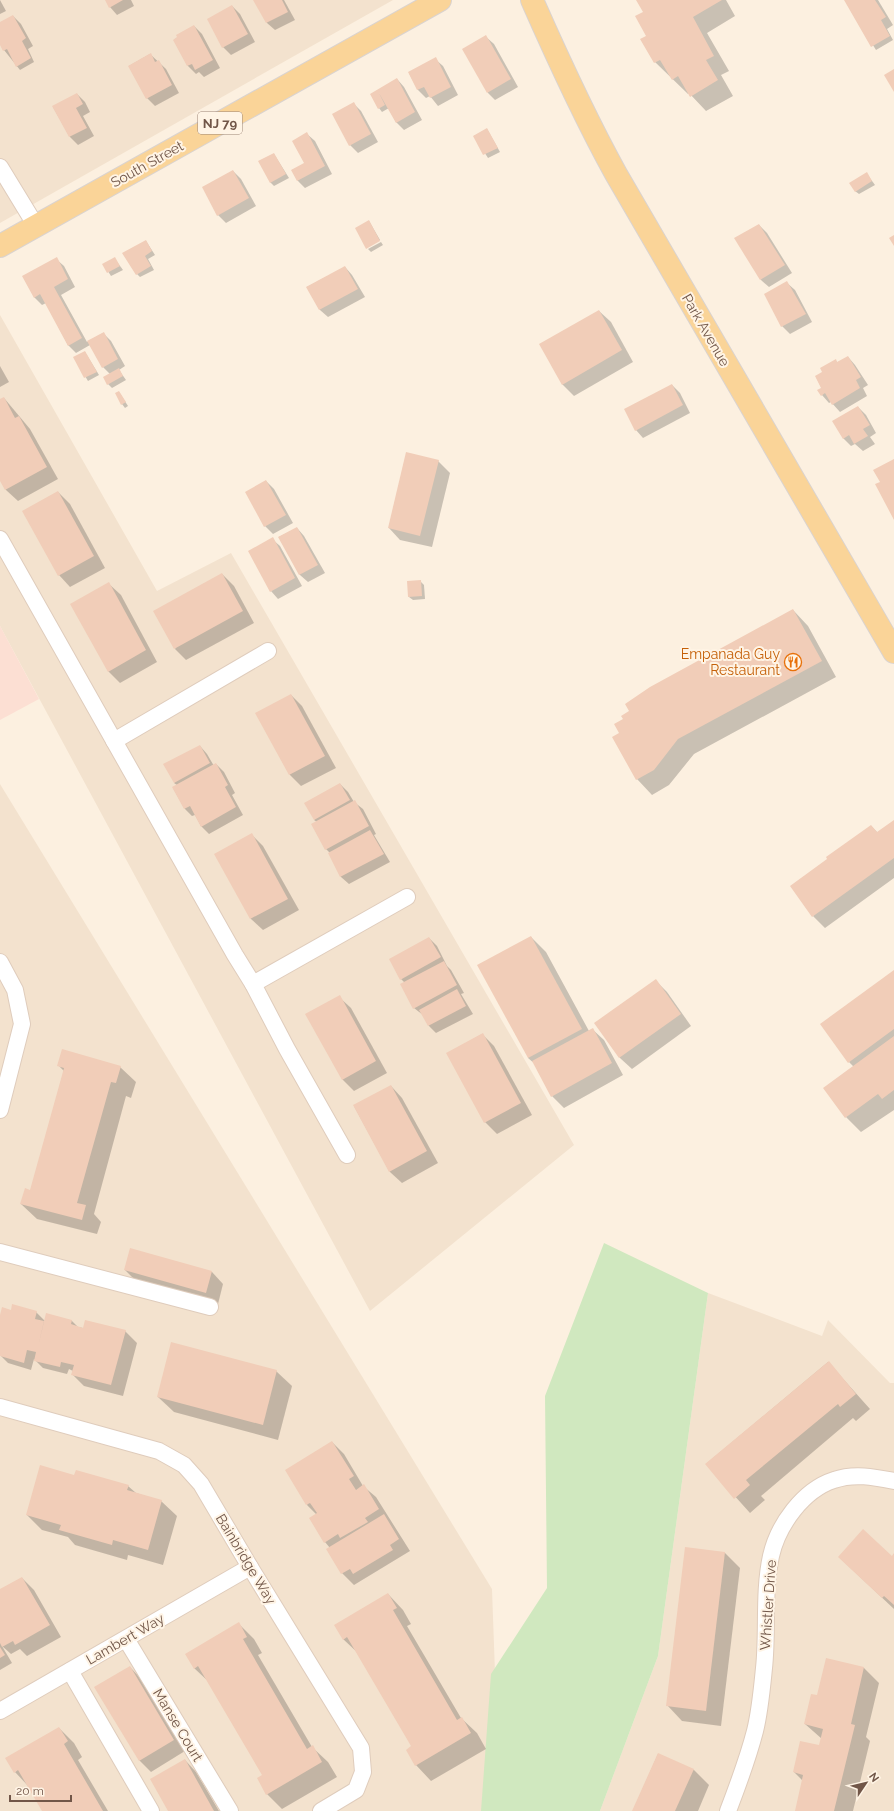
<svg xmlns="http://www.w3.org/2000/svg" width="894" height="1811" font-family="Raleway,sans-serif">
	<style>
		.residential { fill: #f3e2ce }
		.commercial { fill: #fcdfd3 }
		.green { fill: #d0e8bf }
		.shadow { fill: #0003 }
		.building { fill: #f1cdb8 }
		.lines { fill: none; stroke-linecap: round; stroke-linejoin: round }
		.minor-casing { stroke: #dfccbc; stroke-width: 18 }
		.primary-casing { stroke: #dad3cf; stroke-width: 24 }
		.minor { stroke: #fff; stroke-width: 16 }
		.primary { stroke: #fad498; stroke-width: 22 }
		.labels { text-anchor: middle; stroke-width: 4; stroke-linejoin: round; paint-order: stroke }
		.shield { fill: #fff4e5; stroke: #9c8577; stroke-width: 1 }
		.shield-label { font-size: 13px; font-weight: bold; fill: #715648 }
		.street-label { font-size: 14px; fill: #715648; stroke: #fff4e5 }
		.food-label { font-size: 14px; fill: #c56008; stroke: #fff4e5; text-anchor: end }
	</style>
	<rect width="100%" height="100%" fill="#fcf0e0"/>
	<g class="residential">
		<polygon points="0,0 393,0 0,223"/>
		<polygon points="0,315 157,591 231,553 574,1145 370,1311 0,626"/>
		<polygon points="0,784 492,1589 500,1811 0,1811"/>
		<polygon points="708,1293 822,1336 828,1320 890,1383 894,1383 894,1811 600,1811 658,1656"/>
	</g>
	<polygon class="commercial" points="0,626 39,699 0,720"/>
	<polygon class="green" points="604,1243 708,1293 658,1656 600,1811 481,1811 491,1674 547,1588 545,1396"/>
	<g class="shadow">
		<polygon points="0,0 6,11 0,14"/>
		<polygon points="106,0 131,0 134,6 117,15 110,7"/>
		<polygon points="255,0 284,0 295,20 275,30 267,23"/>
		<polygon points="637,0 726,0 735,16 707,33 729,71 721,75 733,96 706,111 689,93 688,94 655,62 648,36 644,12"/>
		<polygon points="845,0 878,0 893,25 887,29 893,40 876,50"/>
		<polygon points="232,6 240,14 255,42 231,55 223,47"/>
		<polygon points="13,16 21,24 33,46 28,49 34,62 20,70 4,50 0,43 0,23"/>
		<polygon points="194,26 202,34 220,68 204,77 199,72 196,74 188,66 174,40"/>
		<polygon points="486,37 494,44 518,87 495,100 488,93"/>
		<polygon points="150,54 166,69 179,93 155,106 147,98 129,66"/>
		<polygon points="435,59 443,66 458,95 438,106 430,96 426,98 418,90 409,73"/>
		<polygon points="397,79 404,87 422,120 404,130 396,122 389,108 382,112 379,108 377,92 382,96"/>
		<polygon points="77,94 85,102 90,112 83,116 94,136 78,145 70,137 53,107"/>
		<polygon points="354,104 361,111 378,142 358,153 350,145"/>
		<polygon points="487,129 500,152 488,158 474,136"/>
		<polygon points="307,134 315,141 332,174 305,188 298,181 292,170 306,164"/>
		<polygon points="274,154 289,178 274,186 270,182"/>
		<polygon points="233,171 241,179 256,206 226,223 218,215"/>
		<polygon points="867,174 875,185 859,194 855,191"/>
		<polygon points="369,221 380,240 367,247"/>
		<polygon points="759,225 767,233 792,273 769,287 761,280 736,239"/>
		<polygon points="146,241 155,255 148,259 154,270 140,277 137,274"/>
		<polygon points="381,242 383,245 371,252 368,249"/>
		<polygon points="56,259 64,266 75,287 61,295 87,342 103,333 111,341 125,366 119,370 126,380 112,388 108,384 110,374 103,367 90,345 76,353 68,345 46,303 42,305 34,297"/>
		<polygon points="115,259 123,270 111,276 104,265"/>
		<polygon points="345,267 352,275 365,297 328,317 320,310 307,287"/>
		<polygon points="787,283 795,290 812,322 790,334 782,326"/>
		<polygon points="599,311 611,322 633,362 574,396 562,384"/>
		<polygon points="85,352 99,375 88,381 74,358"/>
		<polygon points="848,357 855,365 868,385 863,388 867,396 840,412 831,402 829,403 822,395 823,388 835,360 838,363"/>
		<polygon points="0,366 9,382 0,387"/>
		<polygon points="672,385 680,393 690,413 643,438 636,430"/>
		<polygon points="119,392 128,406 125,408 122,404"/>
		<polygon points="4,398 30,429 58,479 18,501 6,490 0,479 0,401"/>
		<polygon points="858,407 866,415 876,433 870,437 875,444 863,451 855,444 851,446 843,438"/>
		<polygon points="438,461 450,473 432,547 400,540 389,528"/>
		<polygon points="266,481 274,489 293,523 273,534 265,526"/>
		<polygon points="58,492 70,504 105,568 70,587 59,575"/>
		<polygon points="297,528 304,536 325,573 308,582 300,575 279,537"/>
		<polygon points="272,539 280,546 302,586 278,599 271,591"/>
		<polygon points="222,574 234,586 254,623 186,660 175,649"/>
		<polygon points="420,581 424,585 425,599 413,600 409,597"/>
		<polygon points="109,584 121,595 157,662 120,683 108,671"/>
		<polygon points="793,610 808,626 836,677 694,754 669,785 652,795 637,779"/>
		<polygon points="291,695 302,706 336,768 301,786 290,775 257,714"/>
		<polygon points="200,746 207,754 214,766 216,764 224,772 235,793 232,795 243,815 209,834 201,826 195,815 192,816 185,809 173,788 177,785 174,783"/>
		<polygon points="340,784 348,792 354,802 363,809 376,834 374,835 390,862 349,884 341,877 330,853 326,849 317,822 314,820"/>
		<polygon points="894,822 894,878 825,928 813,916 871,826 878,833"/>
		<polygon points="252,835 263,846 299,910 263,930 251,919 216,854"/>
		<polygon points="531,937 546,952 589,1031 592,1029 604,1040 623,1075 564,1108 552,1096 535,1064 528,1058"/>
		<polygon points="429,938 437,946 447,966 451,970 464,993 461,994 473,1014 436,1033 429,1026 423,1015 414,1008 405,983 401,979"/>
		<polygon points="894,971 894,1110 861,1132 846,1117 854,1067 849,1062"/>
		<polygon points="656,981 667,992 691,1026 632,1069 620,1058 596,1023"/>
		<polygon points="339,997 351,1008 387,1073 354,1091 342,1079"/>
		<polygon points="482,1034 494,1046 532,1115 497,1134 485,1122 448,1054"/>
		<polygon points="59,1066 120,1067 136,1082 131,1098 126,1096 94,1214 101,1222 97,1234 37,1219 21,1204 31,1191 64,1071"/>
		<polygon points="391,1086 402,1098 438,1163 402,1183 390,1172 354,1106"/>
		<polygon points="125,1270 212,1272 223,1284 218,1304 136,1281"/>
		<polygon points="10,1310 36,1312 45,1321 71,1320 78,1327 83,1328 125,1331 137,1343 123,1396 84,1386 72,1374 73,1371 69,1369 67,1374 43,1368 34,1359 31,1370 8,1363 0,1355 0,1319"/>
		<polygon points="828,1362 870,1409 856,1421 853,1418 761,1496 765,1500 750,1513 706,1464"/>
		<polygon points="276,1371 292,1386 278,1440 174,1412 158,1397"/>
		<polygon points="332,1442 344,1454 363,1486 376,1497 410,1551 354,1585 342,1573 330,1548 325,1542 316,1514 307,1505"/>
		<polygon points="75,1476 128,1486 136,1493 161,1501 177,1516 163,1565 128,1555 127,1560 75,1545 68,1537 42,1530 27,1515"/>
		<polygon points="686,1548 725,1553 740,1568 721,1726 682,1721 667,1705"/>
		<polygon points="894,1554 894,1609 839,1557 892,1557"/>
		<polygon points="22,1578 34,1590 61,1637 27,1656 20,1649 11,1654 2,1646 12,1663 0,1670 0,1590"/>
		<polygon points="388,1594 403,1610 411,1624 407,1626 461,1718 477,1733 486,1749 431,1781 416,1765 413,1747 359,1654 343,1639"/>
		<polygon points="239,1624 254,1639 262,1653 258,1655 312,1747 328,1762 337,1777 282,1809 267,1794 264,1775 210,1683 194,1668"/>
		<polygon points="827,1659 864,1668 879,1683 866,1737 870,1741 853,1811 796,1811 803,1781 794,1772 820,1747 822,1739 805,1724 818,1697"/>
		<polygon points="130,1667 141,1679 185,1751 151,1772 139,1760"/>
		<polygon points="59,1728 74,1743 82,1757 78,1760 108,1811 44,1811 30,1788 15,1772"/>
		<polygon points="658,1754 694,1770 709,1785 698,1811 633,1811"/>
		<polygon points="185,1760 196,1772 219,1811 169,1811"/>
	</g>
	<g class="building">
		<polygon points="105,0 123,0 109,8"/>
		<polygon points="253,0 282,0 288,12 266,23"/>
		<polygon points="636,0 722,0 693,17 714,56 706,60 718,80 690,97 678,76 672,80 660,60 654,63 640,39 646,36 635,16 643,12"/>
		<polygon points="844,0 875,0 886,17 881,20 890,36 871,47"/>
		<polygon points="232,5 248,34 222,48 207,19"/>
		<polygon points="13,15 26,38 22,41 31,58 16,67 7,49 3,51 0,45 0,22"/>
		<polygon points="194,25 213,60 195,70 192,64 187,66 173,40 177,37 176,35"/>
		<polygon points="486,35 511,79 487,93 462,49"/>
		<polygon points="151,53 155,62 159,60 172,85 146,99 128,66"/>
		<polygon points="436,57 451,87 430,98 424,87 417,90 408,72"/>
		<polygon points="894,69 894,92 884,75"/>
		<polygon points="397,78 415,112 396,123 379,93 385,105 378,109 370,94"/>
		<polygon points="77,93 83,104 76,108 87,128 69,137 52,106"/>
		<polygon points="354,102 371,134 349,146 332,114"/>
		<polygon points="487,128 498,148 483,155 473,136"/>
		<polygon points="307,132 325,166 297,181 291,170 304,163 292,141"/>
		<polygon points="274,153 286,174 270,183 258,161"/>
		<polygon points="233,170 249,198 217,216 202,187"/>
		<polygon points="867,172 872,181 855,192 849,183"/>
		<polygon points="369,220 380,241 366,249 355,228"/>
		<polygon points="759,224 785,265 760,280 734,238"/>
		<polygon points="894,235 894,246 889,238"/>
		<polygon points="146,240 152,251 145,256 151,266 136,275 122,253"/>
		<polygon points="57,257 68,279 54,287 82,338 68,346 40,294 34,298 22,276"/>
		<polygon points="115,257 120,266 107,273 102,264"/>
		<polygon points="345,266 358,289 319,310 306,287"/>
		<polygon points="787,281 806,314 781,327 764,294"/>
		<polygon points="599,310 622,350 562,385 539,344"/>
		<polygon points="104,332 118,359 102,368 87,341"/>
		<polygon points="85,351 97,372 84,378 73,357"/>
		<polygon points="848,356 861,377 856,380 860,388 832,405 825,393 821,396 817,390 821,388 815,376 822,372 820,368 836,359 837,362"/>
		<polygon points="119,368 123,376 107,385 103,377"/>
		<polygon points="672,384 683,405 635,431 624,409"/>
		<polygon points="119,391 126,402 121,405 115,393"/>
		<polygon points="4,397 15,418 19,416 47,467 5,490 0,481 0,399"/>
		<polygon points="858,406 870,425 863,429 868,436 854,444 849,435 843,439 832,421"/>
		<polygon points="406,452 439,460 420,536 388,528"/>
		<polygon points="894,459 894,520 875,484 880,482 873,470"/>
		<polygon points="266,480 286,515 264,527 245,492"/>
		<polygon points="58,491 94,556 58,576 22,511"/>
		<polygon points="297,527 318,565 299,575 278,537"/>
		<polygon points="273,537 295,578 270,592 248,551"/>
		<polygon points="222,573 243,611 174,649 153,611"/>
		<polygon points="421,580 422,596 408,597 407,581"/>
		<polygon points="109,582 146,650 108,672 70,604"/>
		<polygon points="793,609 822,661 678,739 654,770 636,780 612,737 619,733 614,724 623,719 621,716 629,711 625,704 650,687"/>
		<polygon points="291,694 325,756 289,775 255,713"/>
		<polygon points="200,745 210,763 174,783 163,764"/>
		<polygon points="216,763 228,785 225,787 236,807 201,827 190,806 184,809 172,787"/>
		<polygon points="340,783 350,800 314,820 304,803"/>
		<polygon points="355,800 369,826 325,850 311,824"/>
		<polygon points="894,820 894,858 812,917 790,886 827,859 826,857 871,825 877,832"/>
		<polygon points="370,830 384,854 340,877 328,853"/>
		<polygon points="252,833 288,899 250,919 214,854"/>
		<polygon points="531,936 582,1029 528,1058 477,965"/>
		<polygon points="429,937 441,957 400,980 389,959"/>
		<polygon points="444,961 457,985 413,1009 400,984"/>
		<polygon points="894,970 894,1029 848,1063 820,1024"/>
		<polygon points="656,979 681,1014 619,1058 594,1023"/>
		<polygon points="457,989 466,1006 428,1026 419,1010"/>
		<polygon points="340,995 376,1061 342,1080 305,1014"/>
		<polygon points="593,1028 612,1063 551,1097 532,1061"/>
		<polygon points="483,1033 521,1103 484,1123 446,1053"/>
		<polygon points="894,1036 894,1090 882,1099 878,1094 845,1118 823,1088"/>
		<polygon points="62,1049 121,1066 116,1083 111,1082 77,1203 86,1205 82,1220 20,1204 25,1188 30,1190 64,1068 57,1066"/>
		<polygon points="391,1085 427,1151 389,1172 353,1105"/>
		<polygon points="130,1248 212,1271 206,1293 124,1270"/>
		<polygon points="12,1304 37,1311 35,1319 44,1321 38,1347 46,1313 72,1320 71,1324 83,1328 85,1320 126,1330 111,1385 71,1375 74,1365 61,1362 60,1367 34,1361 36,1352 27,1350 24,1363 0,1356 0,1315 2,1307 11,1310"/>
		<polygon points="171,1342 277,1370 263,1425 157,1397"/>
		<polygon points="829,1361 856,1394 840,1407 838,1404 746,1480 750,1485 734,1499 705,1464"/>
		<polygon points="332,1441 354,1476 349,1479 356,1490 364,1484 379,1509 365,1518 368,1522 340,1538 338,1534 324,1543 309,1518 317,1513 310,1503 306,1505 285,1470"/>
		<polygon points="40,1465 74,1475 76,1470 129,1485 127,1490 162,1500 148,1550 113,1540 112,1545 59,1530 61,1525 26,1515"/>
		<polygon points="384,1514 399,1539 390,1545 393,1550 353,1574 350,1569 341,1574 326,1549"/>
		<polygon points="863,1529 892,1556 894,1553 894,1605 884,1596 882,1598 838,1557"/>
		<polygon points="685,1547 725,1552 706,1711 666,1706"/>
		<polygon points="22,1577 50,1625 15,1645 13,1641 2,1647 0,1643 0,1589"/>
		<polygon points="388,1593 397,1608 393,1610 457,1720 462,1717 471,1733 415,1766 406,1750 411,1746 347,1637 343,1640 334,1625"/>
		<polygon points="239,1622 247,1637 243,1639 307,1749 313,1745 322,1762 266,1795 257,1778 262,1775 198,1666 194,1669 185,1654"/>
		<polygon points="0,1647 5,1655 0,1658"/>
		<polygon points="826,1658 864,1667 851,1724 855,1725 834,1811 795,1811 803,1775 793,1772 800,1741 819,1745 823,1729 804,1724 811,1694 817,1695"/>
		<polygon points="130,1666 174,1740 139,1761 94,1687"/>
		<polygon points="59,1727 68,1741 64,1744 103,1811 42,1811 18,1770 14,1773 5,1758"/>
		<polygon points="658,1753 694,1769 675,1811 632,1811"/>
		<polygon points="185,1759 214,1811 168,1811 150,1779"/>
	</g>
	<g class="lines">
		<g class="minor-casing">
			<g id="minor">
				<polyline points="0,167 36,226"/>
				<polyline points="0,539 235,955 253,984 287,1049 347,1155"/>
				<polyline points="114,741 268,651"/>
				<polyline points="0,962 15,990 22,1024 0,1110"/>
				<polyline points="253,984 407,897"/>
				<polyline points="0,1252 210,1307"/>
				<polyline points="0,1407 159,1451 184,1465 201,1484 250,1567 361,1748 363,1772 356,1790 321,1811"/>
				<polyline points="126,1639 230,1811"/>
				<polyline points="70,1671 151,1811"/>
				<polyline points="0,1711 250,1567"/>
				<path d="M 728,1811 C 738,1785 748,1758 755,1731 C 760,1711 762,1688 764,1668 C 768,1631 763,1593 771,1556 C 778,1525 803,1490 834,1480 C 854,1473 874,1477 894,1481"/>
			</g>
		</g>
		<g class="primary-casing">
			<g id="primary">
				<path d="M 532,0 C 558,59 585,118 616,174 L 894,652"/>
				<polyline points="0,246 440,0"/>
			</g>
		</g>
		<use href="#minor" class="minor"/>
		<use href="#primary" class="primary"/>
	</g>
	<defs>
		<g id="restaurant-ring" transform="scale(0.9)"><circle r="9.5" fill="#fff4e5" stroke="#e8710a" stroke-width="1.5"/><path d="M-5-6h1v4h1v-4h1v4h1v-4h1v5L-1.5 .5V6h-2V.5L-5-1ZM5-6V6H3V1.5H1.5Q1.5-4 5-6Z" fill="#e8710a"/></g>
	</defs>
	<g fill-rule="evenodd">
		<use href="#restaurant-ring" x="793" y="662"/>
	</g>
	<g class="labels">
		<rect class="shield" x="198" y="112" width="44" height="22" rx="3"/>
		<g class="shield-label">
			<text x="220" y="128">NJ 79</text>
		</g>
		<g class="street-label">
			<text transform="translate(147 164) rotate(-29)" y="5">South Street</text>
			<text transform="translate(706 330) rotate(60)" y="5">Park Avenue</text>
			<text transform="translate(246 1559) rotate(59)" y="5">Bainbridge Way</text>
			<text transform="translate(768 1605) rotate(-86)" y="5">Whistler Drive</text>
			<text transform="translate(125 1639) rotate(-30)" y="5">Lambert Way</text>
			<text transform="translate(178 1725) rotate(59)" y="5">Manse Court</text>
		</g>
		<g class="food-label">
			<text x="780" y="659">Empanada Guy<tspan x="780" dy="16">Restaurant</tspan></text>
		</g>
	</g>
	<g transform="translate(866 1783) rotate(55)" stroke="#fff4e5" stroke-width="3" paint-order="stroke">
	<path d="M0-3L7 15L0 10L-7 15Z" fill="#715648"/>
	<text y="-6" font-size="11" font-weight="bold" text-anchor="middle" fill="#715648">N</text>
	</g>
	<path d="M10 1795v6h61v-6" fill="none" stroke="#715648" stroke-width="2"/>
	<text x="16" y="1795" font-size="12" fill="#715648" stroke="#fff4e5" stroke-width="3" paint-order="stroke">20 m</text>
</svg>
